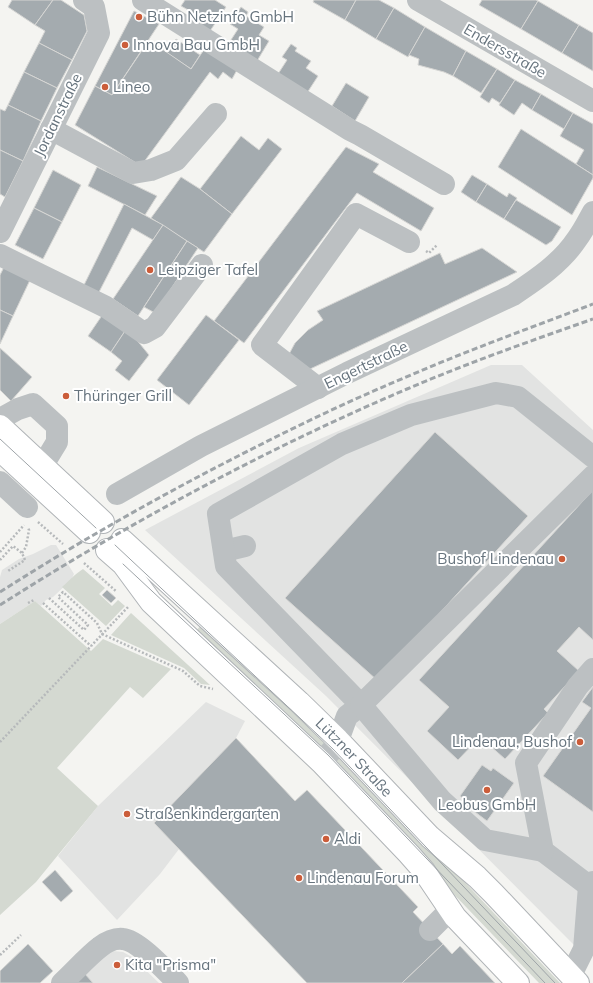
<svg xmlns="http://www.w3.org/2000/svg" width="593" height="983" font-family="Mulish,sans-serif">
	<style>
		.built { fill: #e2e3e2 }
		.green { fill: #d4d9d1 }
		.building { fill: #a4abaf; stroke: #d6d6d4 }
		.lines { fill: none; stroke-linecap: round; stroke-linejoin: round }
		.major-casing { stroke: #b0b4b7; stroke-width: 24 }
		.path { stroke: #b6b9bb; stroke-width: 2.5; stroke-dasharray: 2 2; stroke-linecap: butt }
		.minor { stroke: #bcc0c2; stroke-width: 22 }
		.major { stroke: #fff; stroke-width: 22 }
		.tram { stroke: #9ea4a8; stroke-width: 1 }
		.rail { stroke: #9ea4a8; stroke-width: 3; stroke-dasharray: 6 3; stroke-linecap: butt }
		.poi-dot { fill: #cb5d3a; stroke: #fff; stroke-width: 1.5 }
		.labels { text-anchor: middle; stroke-width: 4; stroke-linejoin: round; paint-order: stroke }
		.poi-label { font-size: 15px; fill: #67747e; stroke: #fff; text-anchor: start }
		.street-label { font-size: 15px; fill: #67747e; stroke: #fff }
	</style>
	<rect width="100%" height="100%" fill="#f4f4f1"/>
	<g class="built">
		<polygon points="491,365 522,365 593,430 593,952 573,944 326,696 145,530 299,448"/>
		<polygon points="51,545 56,545 74,574 71,580 53,597 46,600 41,606 35,601 0,624 0,577 2,570 19,559 33,554"/>
		<polygon points="206,702 245,721 236,738 155,823 179,849 160,874 117,920 58,856 98,806"/>
		<polygon points="113,951 123,952 132,957 159,983 76,983 106,953"/>
	</g>
	<g class="green">
		<path d="M 83,569 L 105,588 L 99,594 L 112,606 L 118,600 L 125,606 L 106,626 L 62,587 C 70,580 75,574 83,569 Z"/>
		<polygon points="35,601 91,651 103,639 171,669 143,698 130,687 57,768 98,806 36,882 0,915 0,624"/>
		<polygon points="131,613 210,685 201,684 184,668 111,635"/>
		<polygon points="204,622 336,746 560,983 539,983 324,759 193,634"/>
	</g>
	<g class="building">
		<polygon points="12,0 53,0 35,25 8,7"/>
		<polygon points="53,0 61,0 84,15 87,31 72,60 39,43 45,31 35,25"/>
		<polygon points="185,0 215,0 226,7 210,31 187,16 190,11 181,6"/>
		<polygon points="314,0 356,0 345,20 313,2"/>
		<polygon points="356,0 379,0 394,8 376,39 345,20"/>
		<polygon points="482,0 536,0 538,1 521,29 479,5"/>
		<polygon points="538,1 579,25 562,53 521,29"/>
		<polygon points="241,7 248,12 246,16 264,27 259,35 269,41 257,61 229,43 238,29 230,24"/>
		<polygon points="394,8 425,27 408,57 376,39"/>
		<polygon points="134,11 159,24 112,95 95,86"/>
		<polygon points="579,25 593,33 593,71 562,53"/>
		<polygon points="425,27 466,51 453,76 444,72 418,65 419,59 409,55"/>
		<polygon points="176,39 200,55 191,69 167,53"/>
		<polygon points="149,40 191,69 205,48 237,70 232,79 223,72 218,79 210,72 141,166 75,125 95,86 112,95"/>
		<polygon points="39,43 72,60 57,88 24,72"/>
		<polygon points="291,44 297,48 295,51 311,61 306,68 318,76 307,93 278,74 287,60 282,57"/>
		<polygon points="466,51 497,69 481,93 453,76"/>
		<polygon points="497,69 515,80 500,103 492,98 489,103 480,97"/>
		<polygon points="24,72 57,88 41,121 8,105"/>
		<polygon points="515,80 541,94 532,110 522,103 514,115 499,105"/>
		<polygon points="346,83 369,97 355,121 332,106"/>
		<polygon points="541,94 573,113 564,129 532,110"/>
		<polygon points="8,105 41,121 23,161 0,150 0,109 5,111"/>
		<polygon points="573,113 593,124 593,175 576,164 584,150 560,136"/>
		<polygon points="521,129 593,175 593,178 572,215 498,167"/>
		<polygon points="241,136 259,150 268,138 282,149 232,214 200,189"/>
		<polygon points="346,147 379,164 373,172 434,208 421,231 357,193 244,343 214,321"/>
		<polygon points="0,150 23,161 5,197 0,194"/>
		<polygon points="97,167 157,196 145,215 88,186"/>
		<polygon points="53,170 81,185 62,222 34,208"/>
		<polygon points="472,175 487,184 476,202 461,192"/>
		<polygon points="181,177 200,189 232,214 204,252 151,218"/>
		<polygon points="487,184 507,197 509,193 517,198 504,219 476,202"/>
		<polygon points="516,200 561,227 552,241 546,245 504,219"/>
		<polygon points="124,204 163,225 153,240 132,228 98,294 83,287"/>
		<polygon points="34,208 62,222 43,259 15,245"/>
		<polygon points="163,225 187,241 138,316 113,299"/>
		<polygon points="187,241 198,248 155,313 144,307"/>
		<polygon points="482,248 517,272 308,370 288,356 295,343 308,330 323,320 317,311 440,253 445,264"/>
		<polygon points="4,267 30,280 13,316 0,310 0,275"/>
		<polygon points="0,310 13,316 0,344"/>
		<polygon points="103,314 127,328 111,352 88,336"/>
		<polygon points="206,315 239,340 189,405 157,380"/>
		<polygon points="127,328 149,355 129,381 115,370 122,361 111,352"/>
		<polygon points="0,348 32,377 11,401 0,390"/>
		<polygon points="435,432 528,516 378,681 285,598"/>
		<polygon points="593,490 593,640 579,627 557,651 579,671 544,709 548,713 505,759 480,737 458,760 427,731 449,707 419,680"/>
		<polygon points="107,590 116,598 111,603 102,595"/>
		<polygon points="593,687 593,812 543,776 591,708 582,702"/>
		<polygon points="236,738 295,801 307,790 418,907 413,912 443,944 402,983 307,983 154,823"/>
		<polygon points="482,765 491,771 493,768 514,783 487,821 467,806 469,803 460,796"/>
		<polygon points="55,870 73,891 61,902 42,882"/>
		<polygon points="28,944 53,971 40,983 0,983 0,971"/>
		<polygon points="443,944 452,954 460,946 495,983 402,983"/>
		<polygon points="85,974 93,983 76,983"/>
	</g>
	<g class="lines">
		<g class="major-casing">
			<g id="major">
				<polyline points="0,426 103,522"/>
				<polyline points="0,450 89,532"/>
				<path id="s1" d="M 122,540 L 299,702 L 338,740 L 430,837 L 477,877 L 494,894 L 578,983"/>
				<polyline points="107,550 123,564 151,602 321,762 409,854 424,871 455,917 518,983"/>
			</g>
		</g>
		<g class="path">
			<polyline points="426,251 429,253 437,245"/>
			<polyline points="38,522 63,544"/>
			<polyline points="0,552 24,525"/>
			<polyline points="22,553 26,547 29,530 28,527"/>
			<polyline points="0,560 13,546 22,553 25,560 8,571"/>
			<polyline points="84,563 117,592"/>
			<polyline points="49,598 84,630 88,625 58,597 63,592 97,623 102,634 183,671 200,686 213,689"/>
			<polyline points="28,603 34,600"/>
			<polyline points="43,603 91,646"/>
			<polyline points="0,742 129,606"/>
			<polyline points="0,955 21,935"/>
		</g>
		<g class="minor">
			<polyline points="143,0 350,130 360,135 444,184"/>
			<polyline points="418,0 593,101"/>
			<polyline points="51,129 133,173 151,170 176,160 216,114"/>
			<polyline points="0,232 99,33 94,7 84,0"/>
			<polyline points="0,255 106,307 144,333 155,327 202,265"/>
			<polyline points="318,388 262,345 356,214 409,242"/>
			<polyline points="0,419 18,409 33,404 57,426 57,442 43,465"/>
			<polyline points="0,482 27,507"/>
			<path d="M 117,494 L 201,446 L 347,373 L 513,295 C 537,279 561,263 577,239 C 583,231 588,221 593,212"/>
			<polyline points="224,551 245,546"/>
			<polyline points="593,669 578,686 526,763 543,851 589,886 593,885"/>
			<polyline points="321,762 336,746 347,716 361,705 226,566 218,514 342,444 411,415 496,393 518,397 593,457"/>
			<polyline points="543,851 485,840 442,801 361,705 593,476"/>
			<polyline points="430,930 450,910"/>
			<polyline points="571,975 584,949 589,886 593,882"/>
			<path d="M 62,983 C 75,971 87,957 100,947 C 106,942 115,938 123,939 C 138,940 167,972 178,983"/>
		</g>
		<use href="#major" class="major"/>
		<g class="tram">
			<polyline points="0,439 96,528"/>
			<polyline points="115,545 333,749 555,983"/>
			<polyline points="123,564 328,755 545,983"/>
		</g>
		<g class="rail">
			<path d="M 0,592 C 80,541 163,494 248,451 C 299,425 351,400 404,378 C 466,351 530,328 593,304"/>
			<path d="M 0,605 C 129,523 266,449 407,389 C 468,363 530,341 593,319"/>
		</g>
	</g>
	<g class="poi-dot">
		<circle cx="139" cy="17" r="4"/>
		<circle cx="125" cy="45" r="4"/>
		<circle cx="105" cy="87" r="4"/>
		<circle cx="150" cy="270" r="4"/>
		<circle cx="66" cy="396" r="4"/>
		<circle cx="562" cy="559" r="4"/>
		<circle cx="580" cy="742" r="4"/>
		<circle cx="487" cy="790" r="4"/>
		<circle cx="127" cy="814" r="4"/>
		<circle cx="326" cy="839" r="4"/>
		<circle cx="299" cy="878" r="4"/>
		<circle cx="117" cy="965" r="4"/>
	</g>
	<g class="labels">
		<g class="poi-label">
			<text x="147" y="22">Bühn Netzinfo GmbH</text>
			<text x="133" y="50">Innova Bau GmbH</text>
			<text x="113" y="92">Lineo</text>
			<text x="158" y="275">Leipziger Tafel</text>
			<text x="74" y="401">Thüringer Grill</text>
			<text x="554" y="564" text-anchor="end">Bushof Lindenau</text>
			<text x="572" y="747" text-anchor="end">Lindenau, Bushof</text>
			<text x="487" y="810" text-anchor="middle">Leobus GmbH</text>
			<text x="135" y="819">Straßenkindergarten</text>
			<text x="334" y="844">Aldi</text>
			<text x="307" y="883">Lindenau Forum</text>
			<text x="125" y="970">Kita "Prisma"</text>
		</g>
		<g class="street-label">
			<text transform="translate(505 51) rotate(30)" y="5">Endersstraße</text>
			<text transform="translate(58 115) rotate(-64)" y="5">Jordanstraße</text>
			<text transform="translate(366 365) rotate(-26)" y="5">Engertstraße</text>
			<text dy="5" stroke="none"><textPath href="#s1" startOffset="318">Lützner Straße</textPath></text>
		</g>
	</g>
</svg>
